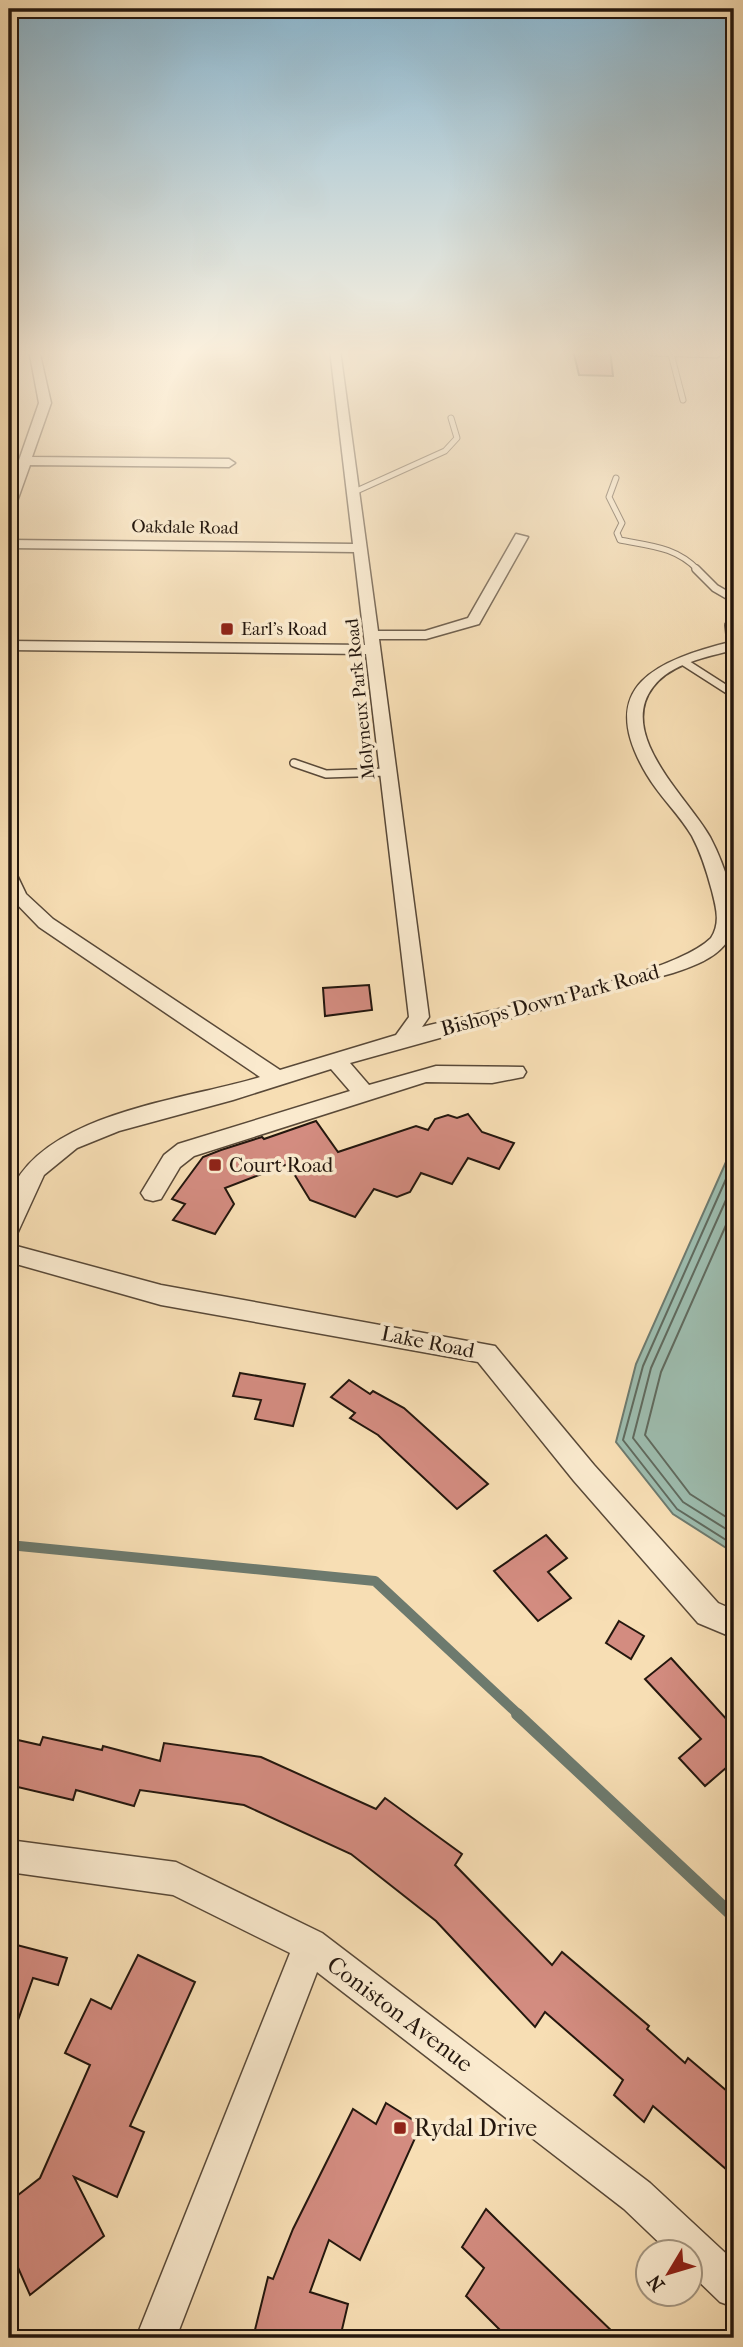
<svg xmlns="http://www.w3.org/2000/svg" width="743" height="2347" font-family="'IM FELL French Canon',serif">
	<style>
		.water { fill: #9dbcae; stroke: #6d7a6e; stroke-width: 2 }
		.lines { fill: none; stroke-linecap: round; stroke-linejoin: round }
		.shore { stroke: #606a5e; stroke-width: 2 }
		.stream-far1 { stroke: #6d7a6e; stroke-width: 10 }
		.stream { stroke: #6d7a6e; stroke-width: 12 }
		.building { fill: #d38c80; stroke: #24170e; stroke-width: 2 }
		.lane-far1-casing { stroke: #594938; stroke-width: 7 }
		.lane-casing { stroke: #594938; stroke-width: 10 }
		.street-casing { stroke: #594938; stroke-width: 3 }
		.lane-far1 { stroke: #faeace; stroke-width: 5 }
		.lane { stroke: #faeace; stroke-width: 7 }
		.street { fill: #faeace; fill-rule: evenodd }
		.poi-dot { fill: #8f2418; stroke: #faeace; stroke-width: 2.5 }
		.labels { text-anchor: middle; stroke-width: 7; stroke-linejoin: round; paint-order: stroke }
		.far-street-label { font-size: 18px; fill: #24170e; stroke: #faeace }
		.far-poi-label { font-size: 18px; fill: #24170e; stroke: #faeace; text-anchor: start }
		.street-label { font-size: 21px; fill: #24170e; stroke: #faeace }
		.poi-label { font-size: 21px; fill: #24170e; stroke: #faeace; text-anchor: start }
		.near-street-label { font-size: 24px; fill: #24170e; stroke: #faeace }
		.near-poi-label { font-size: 24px; fill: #24170e; stroke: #faeace; text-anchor: start }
	</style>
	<rect width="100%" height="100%" fill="#f7deb4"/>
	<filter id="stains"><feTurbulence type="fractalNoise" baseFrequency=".00286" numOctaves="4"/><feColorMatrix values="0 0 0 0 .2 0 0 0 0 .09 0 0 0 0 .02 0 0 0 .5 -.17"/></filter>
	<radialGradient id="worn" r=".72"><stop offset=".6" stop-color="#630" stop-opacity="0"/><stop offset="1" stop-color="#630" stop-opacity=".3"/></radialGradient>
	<polygon class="water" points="734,1144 734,1553 673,1514 616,1442 636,1364"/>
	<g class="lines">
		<g class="shore">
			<polyline points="734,1161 643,1366 623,1440 677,1509 734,1545"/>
			<polyline points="734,1182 651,1368 633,1438 683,1502 734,1534"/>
			<polyline points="734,1207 661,1372 645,1435 690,1494 734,1522"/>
		</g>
		<polyline class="stream-far1" points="9,1545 375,1581 519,1715"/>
		<polyline class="stream" points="517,1714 734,1917"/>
	</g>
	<g class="building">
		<polygon points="573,350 610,350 613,376 579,375"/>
		<polygon points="369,985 372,1010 325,1016 323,988"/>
		<polygon points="468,1114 482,1132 514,1143 499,1169 468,1158 452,1184 421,1173 410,1192 397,1197 374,1189 355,1217 310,1200 288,1164 225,1188 234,1204 215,1234 173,1220 185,1204 172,1199 203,1157 221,1150 262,1137 264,1139 316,1121 338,1152 416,1126 428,1130 435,1119 448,1115 457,1118"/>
		<polygon points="240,1373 305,1384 293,1426 255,1419 261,1400 233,1396"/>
		<polygon points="349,1380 370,1394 373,1391 404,1408 488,1484 457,1509 378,1435 350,1418 355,1413 331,1397"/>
		<polygon points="546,1535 567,1558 548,1572 571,1598 538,1621 494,1571"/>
		<polygon points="619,1621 644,1636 631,1659 606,1643"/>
		<polygon points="671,1658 728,1721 734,1723 734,1761 705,1786 679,1758 701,1739 645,1679"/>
		<polygon points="43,1737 102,1750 103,1746 160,1761 164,1743 261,1757 376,1809 385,1798 462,1854 455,1865 552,1965 562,1952 649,2026 647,2029 685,2063 688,2058 734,2097 734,2176 653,2106 644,2122 614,2095 623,2080 545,2012 535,2027 436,1921 351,1854 244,1805 140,1790 134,1806 76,1790 73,1800 9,1785 9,1738 40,1745"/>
		<polygon points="9,1943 67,1958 58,1985 33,1978 12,2037 9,2037"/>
		<polygon points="138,1955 195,1982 130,2126 144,2132 117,2197 74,2177 104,2236 30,2295 9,2247 9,2202 40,2178 90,2065 65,2053 91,1999 111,2009"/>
		<polygon points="386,2103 421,2125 360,2260 329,2240 310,2292 348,2304 340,2338 253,2338 268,2277 273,2279 293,2229 353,2109 376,2124"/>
		<polygon points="486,2209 498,2221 619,2338 508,2338 466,2296 484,2268 462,2247"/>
	</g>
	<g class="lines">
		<g class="lane-far1-casing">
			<g id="lane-far1">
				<polyline points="645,350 652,353 717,355"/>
				<polyline points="671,354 683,400"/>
				<path d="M 616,478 L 609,497 L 622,523 L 617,533 L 620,540 C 651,546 676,547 698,570"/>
				<polyline points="352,493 445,451 457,438 451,418"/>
			</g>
		</g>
		<g class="lane-casing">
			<g id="lane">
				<polyline points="696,569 715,588 734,599"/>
				<polyline points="734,620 729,625 730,634 734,637"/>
				<polyline points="684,662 734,694"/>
				<polyline points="294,763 326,774 387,772"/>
			</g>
		</g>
		<g class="street-casing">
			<g id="street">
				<polygon points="29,350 39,350 51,403 32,457 229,459 235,463 229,467 30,465 15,507 9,511 9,489 39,403"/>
				<path d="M 330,350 L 340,350 L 378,631 L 425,631 L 468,618 L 516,534 L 528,537 L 479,624 L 426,639 L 379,639 L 429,1017 L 422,1027 C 486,1010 670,978 711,938 C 721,923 716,907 712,891 C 707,872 701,853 692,836 C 679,814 660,797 647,775 C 593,685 658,660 734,641 L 734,650 C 707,657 671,663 653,687 C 616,735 689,799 710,837 C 719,854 726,873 731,891 C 743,944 718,958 673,973 L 350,1063 L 369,1085 L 436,1066 L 523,1067 L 526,1072 L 523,1077 L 492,1083 L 426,1082 L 194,1156 L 180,1167 L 161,1199 L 153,1201 L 145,1199 L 141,1193 L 164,1155 L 178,1144 L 350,1091 L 331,1069 L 233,1100 L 119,1131 L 77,1148 L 44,1175 L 17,1234 L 9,1237 C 9,1224 6,1206 10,1194 C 41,1113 185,1100 260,1077 L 39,927 L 9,896 L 9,870 L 15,871 L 26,894 L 53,919 L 280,1070 L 396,1035 L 409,1017 L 366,654 L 9,650 L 9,641 L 365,645 L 354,552 L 9,548 L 9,540 L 353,544 Z"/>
				<polygon points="9,1244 161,1285 495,1346 594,1465 718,1603 734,1610 734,1638 698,1623 574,1481 478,1362 161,1305 9,1262"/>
				<polygon points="9,1840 176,1862 322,1933 650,2183 734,2261 734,2307 720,2302 690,2273 690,2252 669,2252 624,2209 317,1972 176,2338 136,2338 290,1953 173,1895 9,1872"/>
			</g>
		</g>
		<use href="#lane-far1" class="lane-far1"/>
		<use href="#lane" class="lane"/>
		<use href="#street" class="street"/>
	</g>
	<linearGradient id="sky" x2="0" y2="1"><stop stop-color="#8ab7d1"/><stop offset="0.52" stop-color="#fbf0dd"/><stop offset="1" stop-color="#fbf0dd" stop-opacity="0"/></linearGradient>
	<rect width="743" height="678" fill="url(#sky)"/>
	<g class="poi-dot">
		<rect x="220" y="622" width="14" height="14" rx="3.5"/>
		<rect x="208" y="1158" width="14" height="14" rx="3.5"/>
		<rect x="393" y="2121" width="14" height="14" rx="3.5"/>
	</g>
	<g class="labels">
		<g class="far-street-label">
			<text transform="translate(185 527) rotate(1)" y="6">Oakdale Road</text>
			<text transform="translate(360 699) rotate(-96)" y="6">Molyneux Park Road</text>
		</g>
		<g class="far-poi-label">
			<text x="241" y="635">Earl's Road</text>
		</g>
		<g class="street-label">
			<text transform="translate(550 1000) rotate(-15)" y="7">Bishops Down Park Road</text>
			<text transform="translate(428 1342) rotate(11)" y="7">Lake Road</text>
		</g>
		<g class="poi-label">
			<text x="229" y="1172">Court Road</text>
		</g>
		<g class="near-street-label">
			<text transform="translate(400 2014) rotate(37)" y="8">Coniston Avenue</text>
		</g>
		<g class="near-poi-label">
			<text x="414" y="2136">Rydal Drive</text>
		</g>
	</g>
	<rect width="743" height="2347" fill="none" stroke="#f7deb4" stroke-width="35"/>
	<rect x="10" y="10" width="722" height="2326" fill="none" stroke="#24170e" stroke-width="3.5"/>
	<rect x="18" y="18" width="708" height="2312" fill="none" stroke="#24170e" stroke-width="2"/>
	<g transform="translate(669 2273) rotate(232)"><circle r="33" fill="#faeace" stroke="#a49681" stroke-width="2"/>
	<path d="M0-5L12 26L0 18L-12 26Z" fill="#8f2418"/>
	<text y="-10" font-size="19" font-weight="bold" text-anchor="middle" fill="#24170e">N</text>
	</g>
	<rect width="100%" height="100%" filter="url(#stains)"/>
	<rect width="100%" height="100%" fill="url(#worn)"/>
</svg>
